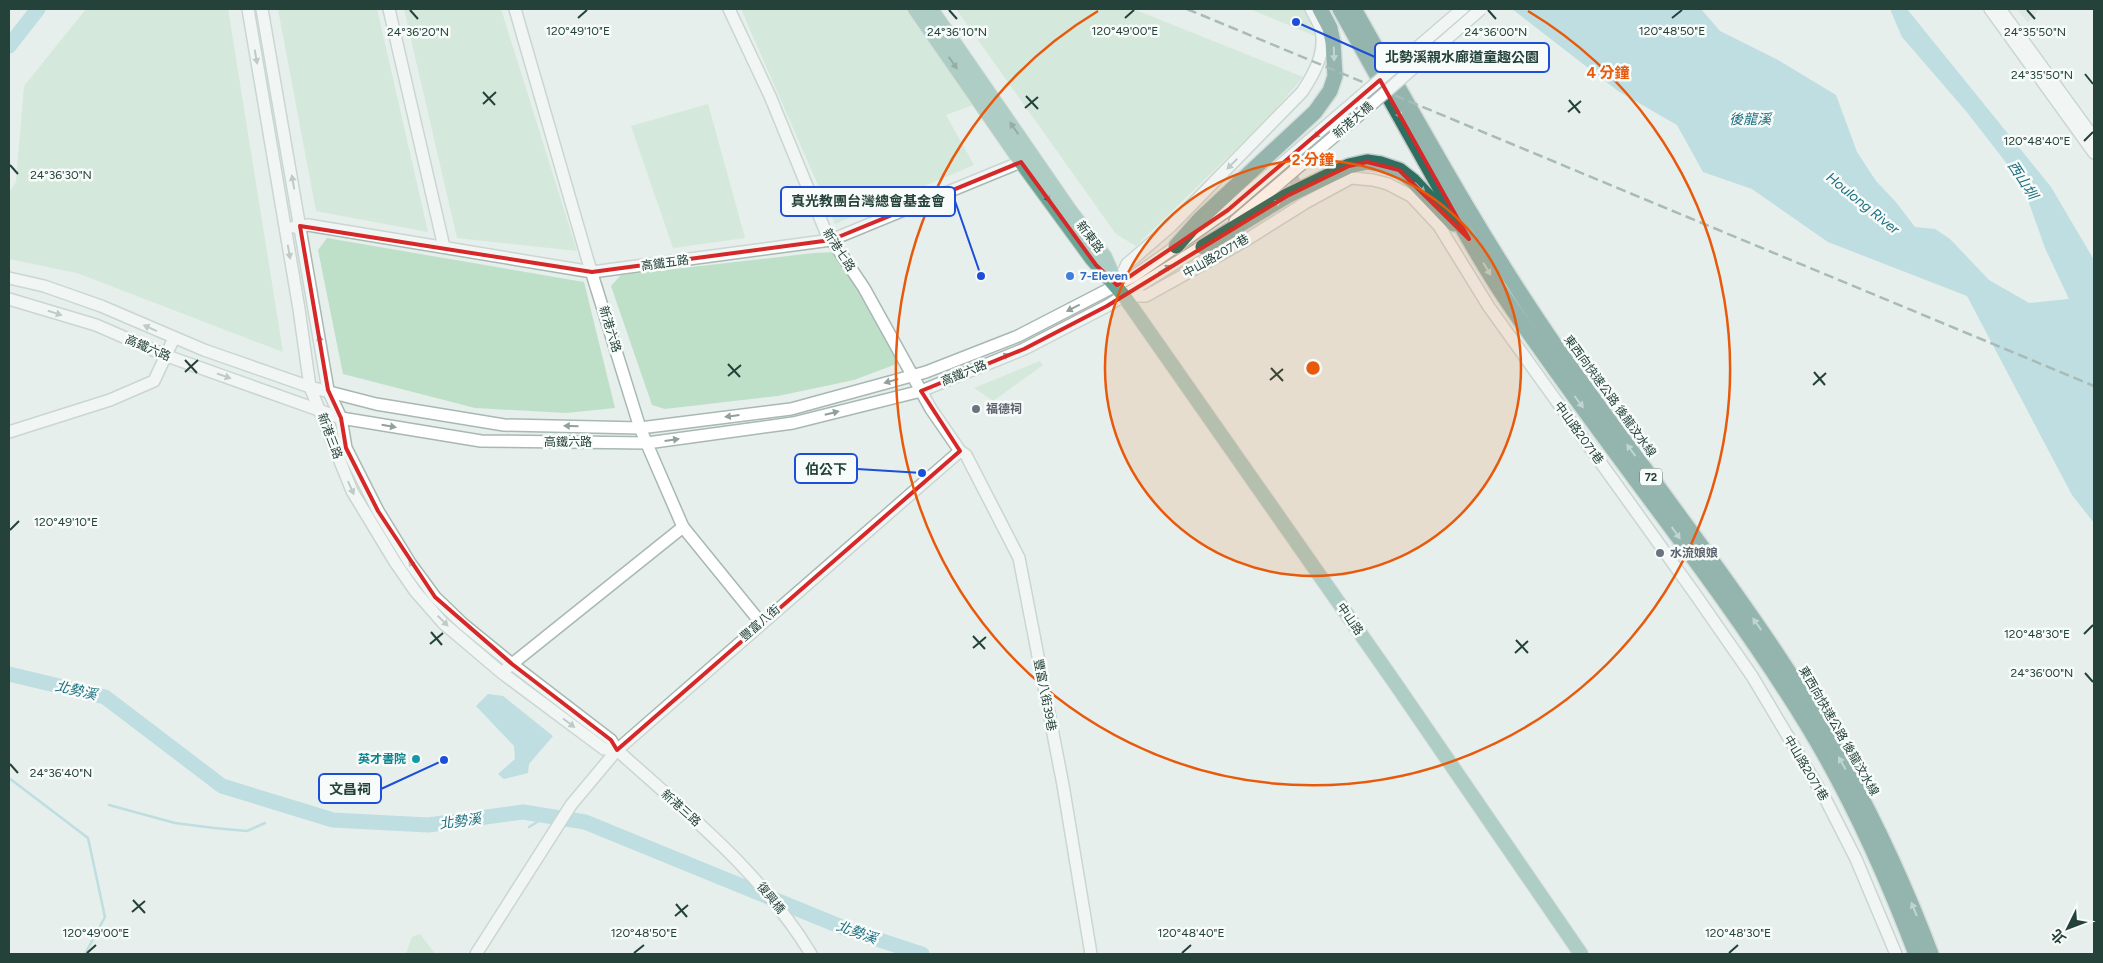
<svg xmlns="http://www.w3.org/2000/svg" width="2103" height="963" font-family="Figtree,'Noto Sans TC',sans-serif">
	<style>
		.built { fill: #d4dfda }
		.green { fill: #bfe0c8 }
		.water { fill: #8ec9d4 }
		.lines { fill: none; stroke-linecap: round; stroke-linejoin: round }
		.stream { stroke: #8ec9d4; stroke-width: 2.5 }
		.river { stroke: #8ec9d4; stroke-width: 15 }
		.minor-tunnel { stroke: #bfccc8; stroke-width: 11; stroke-dasharray: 11 5.5; stroke-linecap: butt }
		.minor-casing { stroke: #a8b8b2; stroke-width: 14 }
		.major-casing { stroke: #c2cac8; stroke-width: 16 }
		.highway-casing { stroke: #c2cac8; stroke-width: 18 }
		.minor { stroke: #fff; stroke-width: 11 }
		.major { stroke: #6aa596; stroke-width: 14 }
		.highway { stroke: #2f6f62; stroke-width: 15 }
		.rail { stroke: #5f7d75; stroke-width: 2.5; stroke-dasharray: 10 5; stroke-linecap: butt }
		.minor-bridge-casing { stroke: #a8b8b2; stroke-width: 14; stroke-linecap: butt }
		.minor-bridge { stroke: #fff; stroke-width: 11 }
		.oneway { fill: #93b5ae }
		.oneway2 { fill: #92a09c }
		.oneway3 { fill: #365b51 }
		.marked { fill: none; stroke: #d62828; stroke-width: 4; stroke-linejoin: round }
		.ticks { fill: none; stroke: #24423a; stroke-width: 2 }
		.ring { fill: none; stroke: #e8590c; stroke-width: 2.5 }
		.shop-dot { fill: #3f7fe0; stroke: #f7fbf9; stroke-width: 2 }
		.worship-dot { fill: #6b7280; stroke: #f7fbf9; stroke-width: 2 }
		.culture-dot { fill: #0f9aa8; stroke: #f7fbf9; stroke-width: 2 }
		.labels { text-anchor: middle; stroke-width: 5; stroke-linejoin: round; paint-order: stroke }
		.shield { fill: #f7fbf9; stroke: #637a73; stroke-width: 1 }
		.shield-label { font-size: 11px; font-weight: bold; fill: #24423a }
		.street-label { font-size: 12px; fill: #24423a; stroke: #f7fbf9 }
		.shop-label { font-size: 12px; font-weight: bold; fill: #366cbe; stroke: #f7fbf9; text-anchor: start }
		.worship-label { font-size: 12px; font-weight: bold; fill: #5b616d; stroke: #f7fbf9; text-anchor: start }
		.culture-label { font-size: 12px; font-weight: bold; fill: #0d838f; stroke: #f7fbf9; text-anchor: end }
		.water-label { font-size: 14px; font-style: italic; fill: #1c6f80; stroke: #f7fbf9 }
		.ticks-label { font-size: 12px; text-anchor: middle; fill: #24423a; stroke: #f7fbf9; stroke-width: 5; stroke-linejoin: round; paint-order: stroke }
		.centre { fill: #e8590c; stroke: #f7fbf9; stroke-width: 2.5 }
		.ring-label { font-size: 15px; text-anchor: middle; font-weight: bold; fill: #e8590c; stroke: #f7fbf9; stroke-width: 5; stroke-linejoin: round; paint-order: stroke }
		.leader { fill: none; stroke: #1d4ed8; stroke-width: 2 }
		.callout-dot { fill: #1d4ed8; stroke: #f7fbf9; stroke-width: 2 }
		.callout { fill: #f7fbf9; stroke: #1d4ed8; stroke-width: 2 }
		.callout-label { font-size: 14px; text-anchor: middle; font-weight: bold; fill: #24423a }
	</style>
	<rect width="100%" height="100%" fill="#e6efeb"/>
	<polygon class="built" points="2017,9 2039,9 2028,23"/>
	<g class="green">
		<polygon points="86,9 228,9 283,352 77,273 9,259 9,193 16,182 24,86"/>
		<polygon points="278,9 377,9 428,232 316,211"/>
		<polygon points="404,9 501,9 577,251 457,238"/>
		<polygon points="741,9 906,9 973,105 946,115 974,165 835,224"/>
		<polygon points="956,9 1133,9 1303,77 1269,117 1136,246 1116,234"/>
		<polygon points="1250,9 1306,9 1315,36"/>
		<polygon points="708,104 745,238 673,248 631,126"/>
		<polygon points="327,238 584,282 615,408 566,413 475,408 343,374 318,250"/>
		<polygon points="836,252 889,340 899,363 854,380 778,396 665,409 652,405 611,286 621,275 814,253"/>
		<polygon points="1040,361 1043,365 993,401 974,388"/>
		<polygon points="420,934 435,954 406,954 412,937"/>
	</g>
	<g class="water">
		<polygon points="1512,9 1701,9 1720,31 1778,60 1836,95 1857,152 1876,181 1895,201 1915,227 1935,229 1950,239 1989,280 2029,303 2069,299 2045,248 2022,183 1966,111 1902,37 1890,9 1907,9 2051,187 2094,260 2094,523 2072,495 1967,296 1828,242 1752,189 1703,172 1677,125 1618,91"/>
		<polygon points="488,694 503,696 553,736 529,764 528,773 504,779 498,774 515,759 514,746 476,706"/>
	</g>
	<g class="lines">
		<g class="stream">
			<polyline points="9,778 88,838 105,917 85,954"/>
			<polyline points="109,805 175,823 214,828 247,831 265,823"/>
			<polyline points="529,827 547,816"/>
		</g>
		<g class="river">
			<polyline points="9,46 38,9"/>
			<polyline points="9,674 105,697 222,786 333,820 428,825 523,812 585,822 849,930 922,954"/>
		</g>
		<polyline class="minor-tunnel" points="1276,146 1303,197"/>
		<g class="minor-casing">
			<g id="minor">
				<polyline points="248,9 299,309 310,387 352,491 395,562 415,591 443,623 502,673 604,749 617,750"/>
				<path d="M 262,9 L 328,390 L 341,418 L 346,448 L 378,511 L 410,563 L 435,597 L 463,624 L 512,664 L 611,740 L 617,750 C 687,813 762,873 811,954"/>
				<polyline points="389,9 444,247"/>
				<polyline points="515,9 588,261 640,428 683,527 761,623"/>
				<polyline points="729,9 770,96 825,230 864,288 931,409 960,451 966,455 1019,558 1063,785 1091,954"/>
				<polyline points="1990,9 2094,153"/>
				<polyline points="2000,9 2094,138"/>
				<polyline points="1235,221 1364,111"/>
				<polyline points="294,227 308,225 592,272 831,240 1028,159"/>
				<polyline points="9,278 44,286 101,306 204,350 310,387 376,404 504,425 640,428 791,409 926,372 1018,336 1117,285 1134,276 1228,210 1355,101"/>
				<path d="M 1117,285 L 1127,264 L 1171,226 L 1302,92 C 1314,74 1326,53 1321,30 C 1319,23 1314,15 1311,9"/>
				<polyline points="1124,296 1146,296 1243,242 1305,203 1351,178 1373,180 1388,184 1411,196 1439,226 1489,307 1695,594 1752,676 1827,802 1856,859 1896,954"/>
				<polyline points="9,299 96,325 167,356 341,418 481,441 647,443 793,423 921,391 1024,349 1107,306 1209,242"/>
				<polyline points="9,432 110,400 154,381 174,338"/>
				<polyline points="507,668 683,527"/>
				<polyline points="476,954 571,805 617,750 960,451"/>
			</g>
		</g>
		<g class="major-casing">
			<g id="major">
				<polyline points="915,9 1021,162 1092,259 1124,296 1395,683 1581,954"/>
				<polyline points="931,9 1069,209 1105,257 1115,280"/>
			</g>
		</g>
		<g class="highway-casing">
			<g id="highway">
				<path d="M 1340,9 C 1372,66 1403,122 1435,179 C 1457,218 1478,258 1503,295 C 1600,440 1714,574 1806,723 C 1850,795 1886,875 1916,954"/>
				<path d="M 1354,9 C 1419,124 1482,240 1557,348 C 1624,443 1695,534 1760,629 C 1830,730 1888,840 1931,954"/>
				<polyline points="1176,246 1200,219 1315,112 1330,91 1335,76 1333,42 1330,28 1320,9"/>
				<polyline points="1203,247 1287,196 1349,166 1367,162 1381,164 1399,170 1413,181 1454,224"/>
			</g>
		</g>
		<use href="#minor" class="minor"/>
		<use href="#major" class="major"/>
		<use href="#highway" class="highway"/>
		<polyline class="rail" points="1187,9 2094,386"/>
		<g class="minor-bridge-casing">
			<g id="minor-bridge">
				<polyline points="1355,101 1462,9"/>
				<polyline points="1364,111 1481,9"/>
			</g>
		</g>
		<use href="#minor-bridge" class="minor-bridge"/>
	</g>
	<defs><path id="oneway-solid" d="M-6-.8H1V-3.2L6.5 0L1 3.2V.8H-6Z" transform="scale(1.25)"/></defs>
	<g class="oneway">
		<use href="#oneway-solid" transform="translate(1334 54) rotate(88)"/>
		<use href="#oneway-solid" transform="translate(1398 112) rotate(61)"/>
		<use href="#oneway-solid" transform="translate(1420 188) rotate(46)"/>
		<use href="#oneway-solid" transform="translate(1275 204) rotate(-32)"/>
		<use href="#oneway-solid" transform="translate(1487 269) rotate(59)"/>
		<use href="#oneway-solid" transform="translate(1579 402) rotate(53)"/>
		<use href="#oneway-solid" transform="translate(1631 450) rotate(-126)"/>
		<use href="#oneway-solid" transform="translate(1676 533) rotate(55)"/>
		<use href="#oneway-solid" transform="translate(1757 624) rotate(-125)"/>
		<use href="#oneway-solid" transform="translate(1842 763) rotate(-120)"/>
		<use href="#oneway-solid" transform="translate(1914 909) rotate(-112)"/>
	</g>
	<g class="oneway2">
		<use href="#oneway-solid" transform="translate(256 57) rotate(80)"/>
		<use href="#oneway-solid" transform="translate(1319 133) rotate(139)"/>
		<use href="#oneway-solid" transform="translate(1232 164) rotate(135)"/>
		<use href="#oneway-solid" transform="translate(293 182) rotate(-100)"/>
		<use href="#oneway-solid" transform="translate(289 252) rotate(80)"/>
		<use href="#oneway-solid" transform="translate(1165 269) rotate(-31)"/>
		<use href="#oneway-solid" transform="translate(1073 308) rotate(153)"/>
		<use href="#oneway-solid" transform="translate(55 313) rotate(17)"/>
		<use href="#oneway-solid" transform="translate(150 328) rotate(-156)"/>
		<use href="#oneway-solid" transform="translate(320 342) rotate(-100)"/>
		<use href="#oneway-solid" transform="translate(1003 357) rotate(-23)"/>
		<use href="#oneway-solid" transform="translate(224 376) rotate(19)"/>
		<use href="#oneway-solid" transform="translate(891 381) rotate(164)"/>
		<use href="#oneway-solid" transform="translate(832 413) rotate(-14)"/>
		<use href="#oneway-solid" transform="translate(732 416) rotate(173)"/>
		<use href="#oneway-solid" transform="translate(389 426) rotate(10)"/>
		<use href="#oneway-solid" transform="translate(571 426) rotate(-179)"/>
		<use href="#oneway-solid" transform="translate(672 440) rotate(-8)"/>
		<use href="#oneway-solid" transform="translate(351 488) rotate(66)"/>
		<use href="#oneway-solid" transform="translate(413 566) rotate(-126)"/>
		<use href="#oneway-solid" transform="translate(443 621) rotate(45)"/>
		<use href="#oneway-solid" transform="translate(569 723) rotate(37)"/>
	</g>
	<g class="oneway3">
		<use href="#oneway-solid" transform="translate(953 63) rotate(55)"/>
		<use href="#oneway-solid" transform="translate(1014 128) rotate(-125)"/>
		<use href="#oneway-solid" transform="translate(1046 196) rotate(54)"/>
	</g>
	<path d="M0 0H2103V963H0ZM 1380,80 L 1469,239 L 1399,170 L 1367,162 L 1349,166 L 1287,196 L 1107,306 L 1024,349 L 921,391 L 960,451 L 617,750 L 611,740 L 512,664 L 435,597 L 378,511 L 346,448 L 341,418 L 328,390 L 300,226 L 592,272 L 831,240 L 1021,162 L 1096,265 L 1117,285 L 1228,210 Z" fill="#e6efeb" fill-opacity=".55" fill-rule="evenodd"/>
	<path class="marked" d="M 1380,80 L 1469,239 L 1399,170 L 1367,162 L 1349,166 L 1287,196 L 1107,306 L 1024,349 L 921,391 L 960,451 L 617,750 L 611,740 L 512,664 L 435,597 L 378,511 L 346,448 L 341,418 L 328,390 L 300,226 L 592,272 L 831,240 L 1021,162 L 1096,265 L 1117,285 L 1228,210 Z"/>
	<path class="ticks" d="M 410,10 L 418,19M 949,10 L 957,19M 1488,10 L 1496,19M 2027,10 L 2035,19M 578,18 L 587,10M 1125,18 L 1134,10M 1672,18 L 1682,10M 2085,74 L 2093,84M 483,92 L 495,105M 1026,96 L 1038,109M 1569,100 L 1580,113M 483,104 L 496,92M 1025,108 L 1038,97M 1568,112 L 1581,101M 2084,141 L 2093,132M 10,165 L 18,174M 185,360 L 197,373M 728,364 L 740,377M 1271,368 L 1283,381M 185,372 L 198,360M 1814,372 L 1825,385M 728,376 L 741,365M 1270,380 L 1283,369M 1813,385 L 1826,373M 10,530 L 19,521M 431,632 L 442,645M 2084,634 L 2093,625M 973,636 L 985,649M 1516,640 L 1528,653M 430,644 L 443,633M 973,648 L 986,637M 1515,653 L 1528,641M 2085,673 L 2093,682M 10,764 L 18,773M 133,900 L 145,913M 676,904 L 687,917M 132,912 L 145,901M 675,916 L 688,905M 87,953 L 96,945M 634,953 L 644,945M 1182,953 L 1191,945M 1729,953 L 1738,945"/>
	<circle cx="1313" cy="368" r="208" fill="#e8590c" fill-opacity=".12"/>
	<g class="ring">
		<circle cx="1313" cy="368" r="208"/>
		<path d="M1528 11A417 417 0 1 1 1098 11"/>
	</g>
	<circle class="shop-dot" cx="1070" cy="276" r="5"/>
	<g class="worship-dot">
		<circle cx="976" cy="409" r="5"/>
		<circle cx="1660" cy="553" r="5"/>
	</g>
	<circle class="culture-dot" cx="416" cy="759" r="5"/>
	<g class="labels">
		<rect class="shield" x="1640" y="468.5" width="22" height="17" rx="4"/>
		<g class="shield-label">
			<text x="1651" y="481">72</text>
		</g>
		<g class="street-label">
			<text transform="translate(1353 120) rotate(-41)" y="4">新港大橋</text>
			<text transform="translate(1090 237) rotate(53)" y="4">新東路</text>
			<text transform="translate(839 250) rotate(57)" y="4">新港七路</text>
			<text transform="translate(1216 256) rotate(-30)" y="4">中山路2071巷</text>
			<text transform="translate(665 263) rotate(-8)" y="4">高鐵五路</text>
			<text transform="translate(610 329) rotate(73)" y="4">新港六路</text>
			<text transform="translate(148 348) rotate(23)" y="4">高鐵六路</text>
			<text transform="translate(964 373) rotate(-22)" y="4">高鐵六路</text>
			<text transform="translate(1610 396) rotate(54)" y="4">東西向快速公路 後龍汶水線</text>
			<text transform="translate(1579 433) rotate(54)" y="4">中山路2071巷</text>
			<text transform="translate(330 436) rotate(69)" y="4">新港三路</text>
			<text x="568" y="446">高鐵六路</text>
			<text transform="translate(1350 619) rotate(55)" y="4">中山路</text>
			<text transform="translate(760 623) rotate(-41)" y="4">豐富八街</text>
			<text transform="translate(1045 695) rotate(79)" y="4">豐富八街39巷</text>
			<text transform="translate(1839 731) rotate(60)" y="4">東西向快速公路 後龍汶水線</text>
			<text transform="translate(1806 768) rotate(59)" y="4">中山路2071巷</text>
			<text transform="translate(681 808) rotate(42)" y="4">新港三路</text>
			<text transform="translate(771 898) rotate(51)" y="4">復興橋</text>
		</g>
		<g class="shop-label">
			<text x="1080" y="280">7-Eleven</text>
		</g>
		<g class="worship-label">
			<text x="986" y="413">福德祠</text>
			<text x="1670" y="557">水流娘娘</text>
		</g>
		<g class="culture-label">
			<text x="406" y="763">英才書院</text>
		</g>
		<g class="water-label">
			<text x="1750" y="124">後龍溪</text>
			<text transform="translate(2023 180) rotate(57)" y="5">西山圳</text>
			<text transform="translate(1863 203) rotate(39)" y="5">Houlong River</text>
			<text transform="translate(76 690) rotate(13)" y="5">北勢溪</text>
			<text transform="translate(460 821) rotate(-8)" y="5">北勢溪</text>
			<text transform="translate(857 932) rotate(20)" y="5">北勢溪</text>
		</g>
	</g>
	<g class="ticks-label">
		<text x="578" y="35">120°49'10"E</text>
		<text x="1125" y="35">120°49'00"E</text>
		<text x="1672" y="35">120°48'50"E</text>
		<text x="957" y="36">24°36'10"N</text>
		<text x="1496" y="36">24°36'00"N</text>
		<text x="418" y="36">24°36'20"N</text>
		<text x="2035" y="36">24°35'50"N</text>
		<text x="2042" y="79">24°35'50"N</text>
		<text x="2037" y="145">120°48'40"E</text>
		<text x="61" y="179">24°36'30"N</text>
		<text x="66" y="526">120°49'10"E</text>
		<text x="2037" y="638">120°48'30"E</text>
		<text x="2042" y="677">24°36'00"N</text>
		<text x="61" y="777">24°36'40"N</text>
		<text x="96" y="937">120°49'00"E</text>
		<text x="644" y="937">120°48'50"E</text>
		<text x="1191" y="937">120°48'40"E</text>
		<text x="1738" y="937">120°48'30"E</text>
	</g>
	<circle cx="1313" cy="368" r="8" class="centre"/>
	<g class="ring-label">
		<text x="1608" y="78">4 分鐘</text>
		<text x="1313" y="165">2 分鐘</text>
	</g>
	<path class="leader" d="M1296 22L1375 57M981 276L955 201M922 473L857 469M444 760L381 789"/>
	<g class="callout-dot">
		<circle cx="1296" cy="22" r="5"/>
		<circle cx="981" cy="276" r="5"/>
		<circle cx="922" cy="473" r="5"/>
		<circle cx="444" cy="760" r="5"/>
	</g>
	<g class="callout">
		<rect x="1375" y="43" width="174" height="29" rx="5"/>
		<rect x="781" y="187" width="174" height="29" rx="5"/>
		<rect x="795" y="454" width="62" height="29" rx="5"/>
		<rect x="319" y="774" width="62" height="29" rx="5"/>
	</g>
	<g class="callout-label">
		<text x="1462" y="62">北勢溪親水廊道童趣公園</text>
		<text x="868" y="206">真光教團台灣總會基金會</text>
		<text x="826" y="474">伯公下</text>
		<text x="350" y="794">文昌祠</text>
	</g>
	<rect width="2103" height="963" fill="none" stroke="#24423a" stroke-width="20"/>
	<g transform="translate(2068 928) rotate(228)" stroke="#f7fbf9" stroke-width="4" paint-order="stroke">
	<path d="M0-4L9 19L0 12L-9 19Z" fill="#24423a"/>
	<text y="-8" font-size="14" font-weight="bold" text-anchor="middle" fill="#24423a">北</text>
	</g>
</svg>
